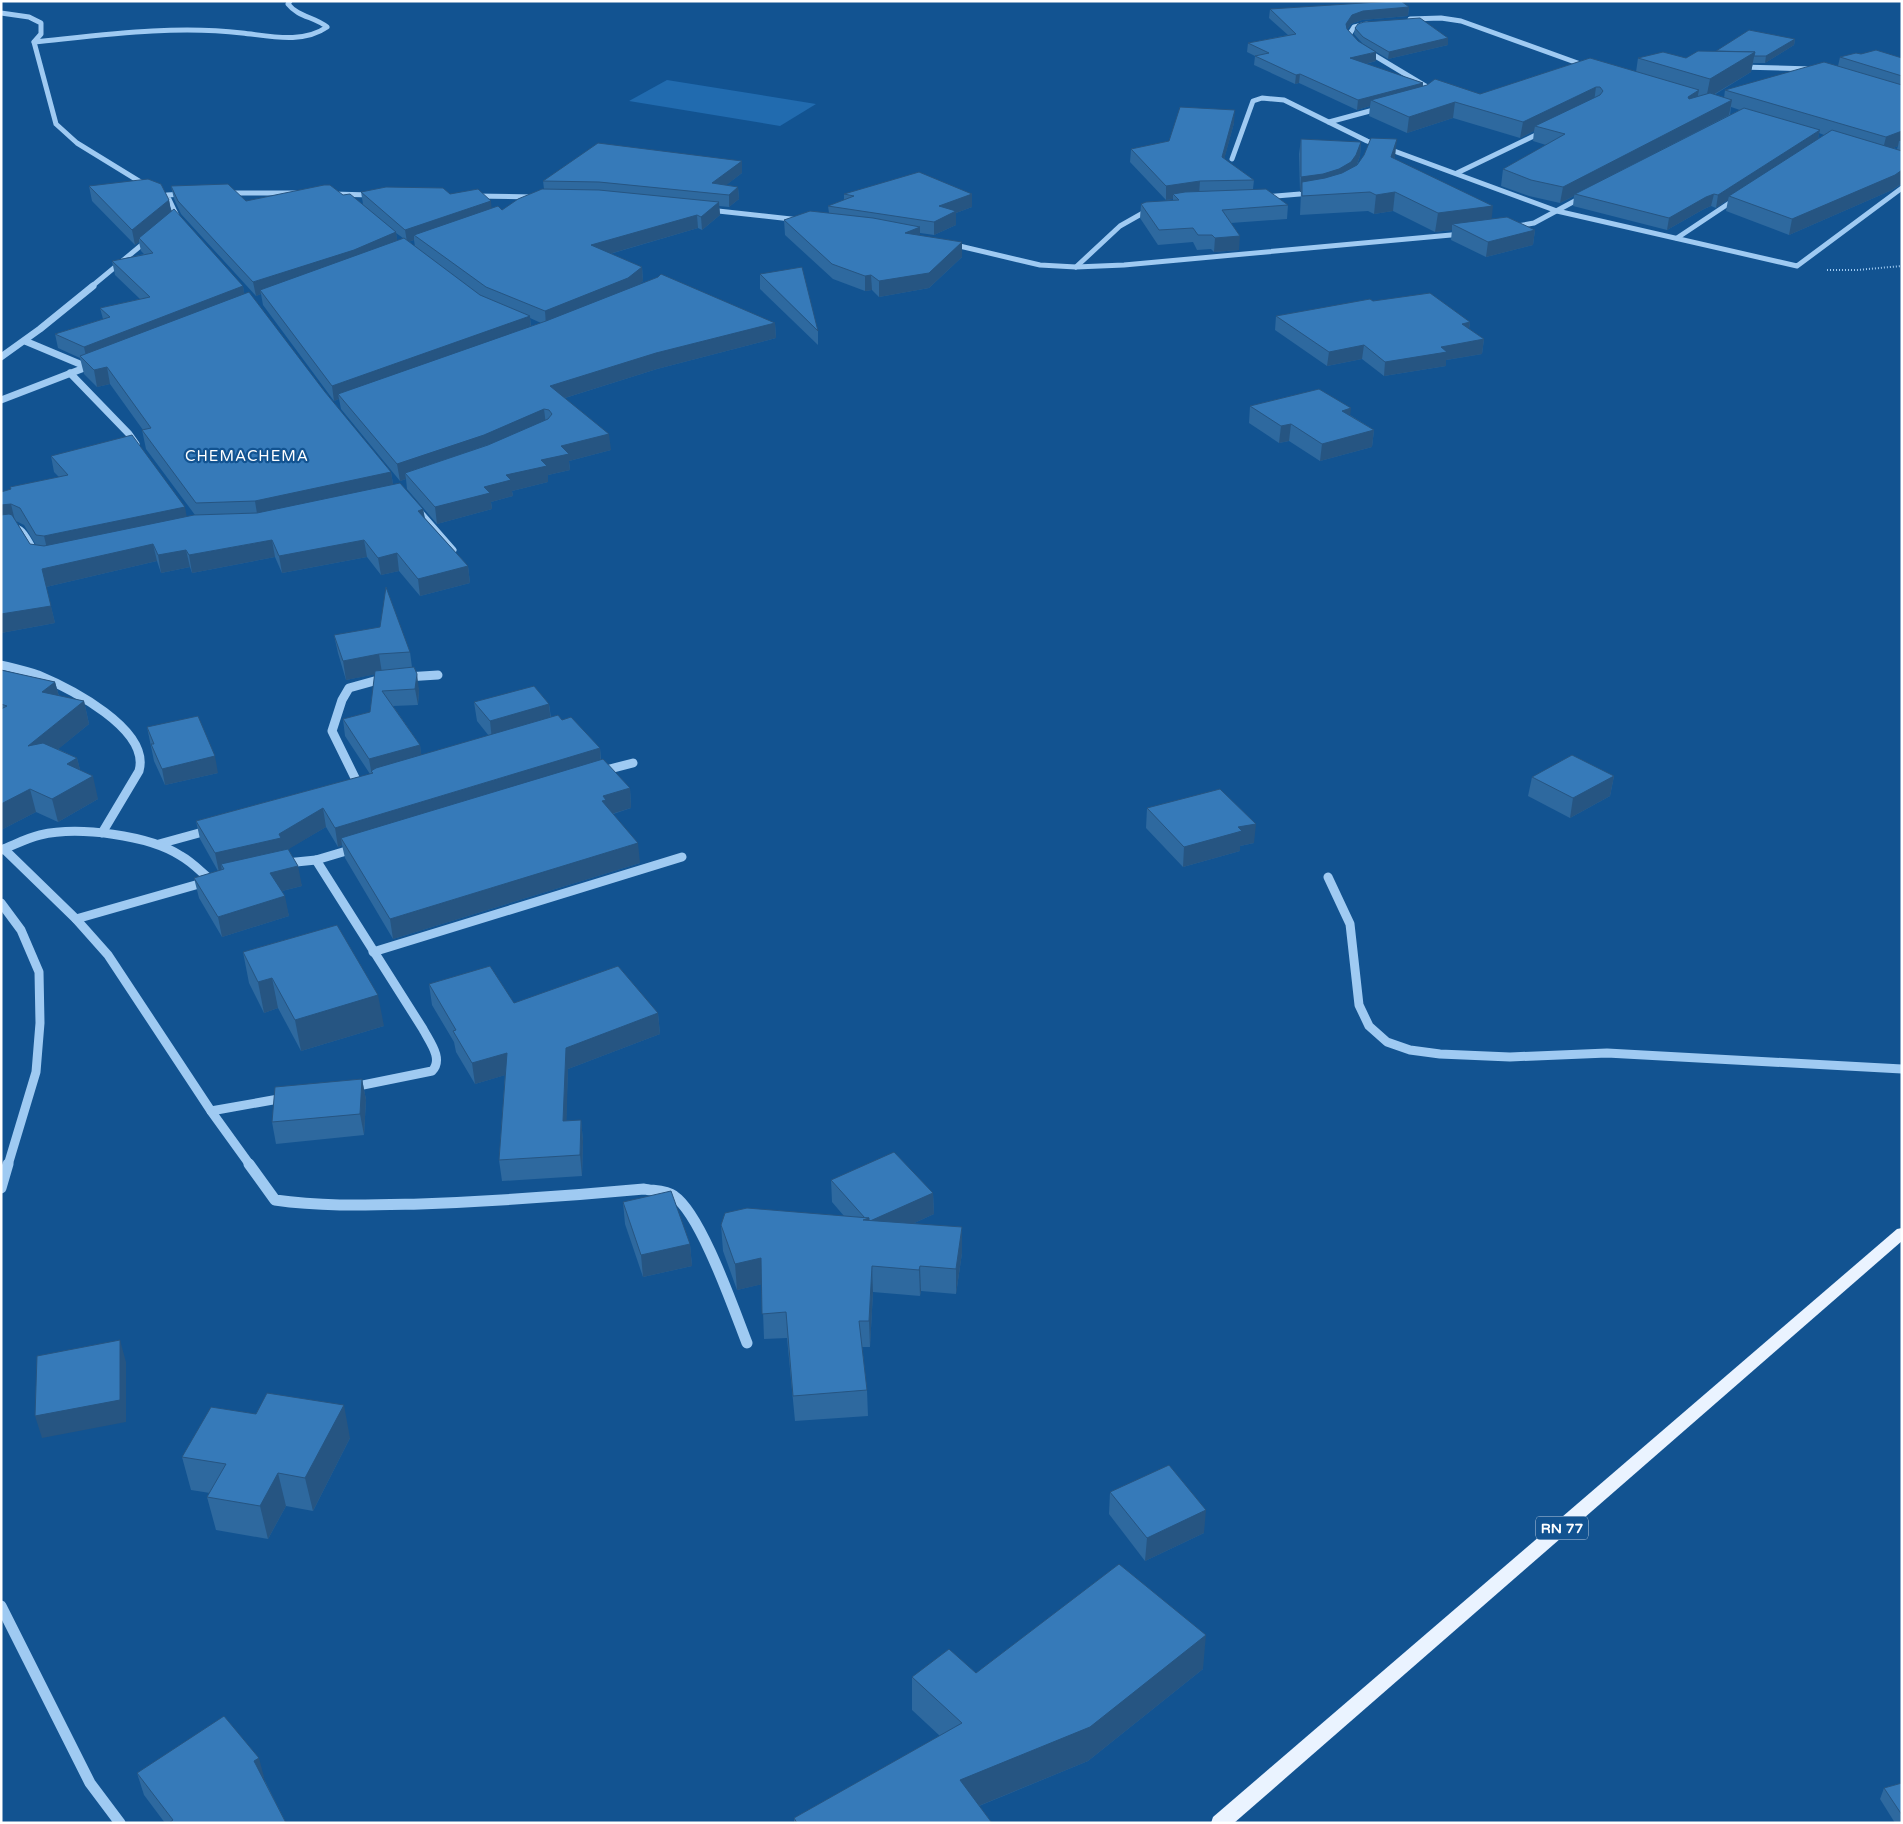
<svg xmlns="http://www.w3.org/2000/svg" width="1903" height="1824" font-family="'Varela Round',sans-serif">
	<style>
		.green { fill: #216baf }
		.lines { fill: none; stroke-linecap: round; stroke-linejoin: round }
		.path { stroke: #9fcaf2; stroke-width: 2; stroke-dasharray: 1 2; stroke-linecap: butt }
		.minor-far3 { stroke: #9fcaf2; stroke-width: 5 }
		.minor-far2 { stroke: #9fcaf2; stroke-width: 7 }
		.minor-far1 { stroke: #9fcaf2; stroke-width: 9 }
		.minor { stroke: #9fcaf2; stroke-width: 11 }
		.major { fill: #eaf3ff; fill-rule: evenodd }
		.wall { fill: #2e699f; fill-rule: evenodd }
		.shaded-wall { fill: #265582 }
		.building { fill: #367ab9; stroke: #265582 }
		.labels { text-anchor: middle; stroke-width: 4.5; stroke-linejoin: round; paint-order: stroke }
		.shield { fill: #125391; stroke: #b8cbde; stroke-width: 1 }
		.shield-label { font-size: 14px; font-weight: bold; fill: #fff }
		.far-quarter-label { font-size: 15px; letter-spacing: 1px; fill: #fff; stroke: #125391 }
	</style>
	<rect width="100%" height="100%" fill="#125391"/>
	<polygon class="green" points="667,80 816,104 780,126 629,101"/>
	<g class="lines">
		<polyline class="path" points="1827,270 1857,270 1902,266"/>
		<g class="minor-far3">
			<polyline points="1,13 29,17 41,23 41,34 34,42 56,124 77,143 147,186"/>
			<polyline points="1410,19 1441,18 1461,21 1586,66"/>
			<path d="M 34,42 C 103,35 173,25 242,33 C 270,36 303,44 327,27 C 315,17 298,17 288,4 L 290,1"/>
			<polyline points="1355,42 1349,35 1354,27 1367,24"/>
			<polyline points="1367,51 1432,90 1429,93"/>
			<polyline points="1740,67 1812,69"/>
			<polyline points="1329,122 1381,108"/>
			<polyline points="1232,159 1253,101 1262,98 1284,100 1367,141 1557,211 1797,266 1902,188"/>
			<polyline points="1457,173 1544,131"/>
			<polyline points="225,193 296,193"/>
			<polyline points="332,194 371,195"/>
			<polyline points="474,196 534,197"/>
			<polyline points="1265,197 1312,193"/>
			<polyline points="709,210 800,220"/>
			<polyline points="174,219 177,216 167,195 184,194"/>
			<polyline points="1512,227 1534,223 1584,196"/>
			<polyline points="1677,238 1737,198"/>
			<polyline points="951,244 1040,265 1076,267 1124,265 1462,234"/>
			<polyline points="1076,267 1120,226 1150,209"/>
			<polyline points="91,287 150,238"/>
		</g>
		<g class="minor-far2">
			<polyline points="25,341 87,367"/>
			<polyline points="1,357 40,329 93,286"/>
			<polyline points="70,373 129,434 136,444"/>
			<polyline points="1,400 92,365"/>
			<polyline points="417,509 453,550"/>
			<path d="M 1,528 C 25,524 24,535 36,554"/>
			<polyline points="1,665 5,666"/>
		</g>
		<g class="minor-far1">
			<path d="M 1,665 C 13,668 26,671 38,675 C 69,688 151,729 139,771 L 102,833"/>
			<polyline points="406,677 438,675"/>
			<polyline points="602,771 633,763"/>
			<polyline points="359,786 332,731 342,700 349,688 385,678"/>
			<polyline points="159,844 210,830"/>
			<polyline points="4,849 76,919 108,955 211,1111 250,1165"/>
			<path d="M 1,850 C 14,845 27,838 40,835 C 78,826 149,835 181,856 C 192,862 201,872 211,880 L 215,879"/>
			<path d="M 316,860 L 423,1029 C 429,1041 444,1059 432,1071 L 353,1087"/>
			<polyline points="286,863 316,860 353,849"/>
			<polyline points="1328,877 1350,924 1359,1005 1369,1026 1387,1042 1410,1050 1440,1054 1510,1057 1607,1053 1902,1069"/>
			<polyline points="1,903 21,930 39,972 40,1023 36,1072 8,1165"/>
			<polyline points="76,919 206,882"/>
			<polyline points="373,952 682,857"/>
			<polyline points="211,1111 284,1098"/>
		</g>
		<g class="minor">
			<path d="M 249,1164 L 275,1200 C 323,1207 371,1205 420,1204 C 495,1201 569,1196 644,1189 C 653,1191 666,1190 674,1196 C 701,1214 734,1310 747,1343"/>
			<polyline points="1,1188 8,1164"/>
			<polyline points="1,1606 90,1783 120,1823"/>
		</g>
		<polygon class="major" points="1902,1228 1902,1241 1234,1823 1211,1823 1213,1817 1897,1229"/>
	</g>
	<g class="wall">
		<path d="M 1409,7 L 1408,16 L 1362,20 L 1351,24 L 1347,30 L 1376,61 L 1366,64 L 1423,83 L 1423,86 L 1480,94 L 1636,72 L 1638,58 L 1686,58 L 1716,51 L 1795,39 L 1794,45 L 1765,63 L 1753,63 L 1751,72 L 1714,95 L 1724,98 L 1725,90 L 1838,66 L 1840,57 L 1861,54 L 1902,58 L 1902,184 L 1892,190 L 1789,235 L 1726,211 L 1728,200 L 1716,208 L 1711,206 L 1704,209 L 1667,230 L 1573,206 L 1574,196 L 1560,203 L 1529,196 L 1501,186 L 1503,169 L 1546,145 L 1533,141 L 1534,131 L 1520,138 L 1453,118 L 1407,133 L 1369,116 L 1370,106 L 1357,110 L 1299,83 L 1295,84 L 1254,65 L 1255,56 L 1247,52 L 1248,43 L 1288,35 L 1269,18 L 1270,9 ZM 1731,107 L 1740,110 L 1730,115 ZM 1819,133 L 1824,135 L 1818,139 ZM 1898,146 L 1897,149 L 1893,148 Z"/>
		<polygon points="1355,28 1448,38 1448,45 1388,59 1363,44 1354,34"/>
		<polygon points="1234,123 1224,159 1254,180 1253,189 1288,205 1287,219 1231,223 1239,250 1214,252 1211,249 1197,250 1193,242 1158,245 1140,218 1141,204 1173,200 1173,199 1166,200 1130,162 1131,149 1169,141"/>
		<polygon points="1301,139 1361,142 1360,156 1357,165 1395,157 1395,159 1491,219 1535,230 1533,245 1486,257 1451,240 1452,230 1435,232 1393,211 1374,214 1368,211 1300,215 1301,192 1300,192 1299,154"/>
		<path d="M 742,173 L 726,185 L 738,187 L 739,199 L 729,207 L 719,206 L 720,215 L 702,230 L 698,228 L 610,254 L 642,267 L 643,281 L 638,285 L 775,323 L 776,338 L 657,369 L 565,398 L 611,450 L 569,461 L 570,470 L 548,475 L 548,482 L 512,491 L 513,496 L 491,502 L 492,509 L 437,524 L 407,489 L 406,479 L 400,481 L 341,409 L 339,399 L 334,401 L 263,305 L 261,294 L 256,296 L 181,214 L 174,199 L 171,186 L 246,201 L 343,195 L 363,204 L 361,192 L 450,194 L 492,208 L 502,210 L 544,189 L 543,181 ZM 396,233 L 403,238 L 397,241 ZM 414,240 L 415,247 L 408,242 ZM 530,318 L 541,323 L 531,326 Z"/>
		<path d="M 89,186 L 169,200 L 171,212 L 243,286 L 244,294 L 391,472 L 393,484 L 423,509 L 425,518 L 468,566 L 470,583 L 420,596 L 399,571 L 381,575 L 367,557 L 282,573 L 275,557 L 192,573 L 190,567 L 161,573 L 157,561 L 46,587 L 55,623 L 1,633 L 11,490 L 10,487 L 59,477 L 54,472 L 51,456 L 186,517 L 195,515 L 146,449 L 142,430 L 143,430 L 110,384 L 97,387 L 84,374 L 80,358 L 58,348 L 55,334 L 103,319 L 100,308 L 140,299 L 115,275 L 112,261 L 144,254 L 141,251 L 139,242 L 135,245 L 92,201 ZM 16,521 L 24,525 L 36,545 L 30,544 Z"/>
		<polygon points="844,194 972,194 972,207 956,213 956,225 934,235 920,233 920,236 962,242 962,257 929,288 879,297 872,290 865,291 833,279 785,235 784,220 829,213 828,206 844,200"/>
		<polygon points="760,274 818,331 818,345 760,289"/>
		<polygon points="1373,301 1470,322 1469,329 1484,339 1482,354 1446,360 1446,366 1384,376 1362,359 1327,366 1275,330 1276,316"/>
		<polygon points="1250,406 1350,415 1374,430 1372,447 1320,461 1289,441 1279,443 1249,423"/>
		<polygon points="334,635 410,652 412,667 419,690 418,705 393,706 420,745 421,755 489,736 477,721 474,702 549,704 551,718 562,720 600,748 601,759 630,788 631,808 613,814 640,863 393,939 345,858 342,845 338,847 326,827 288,849 302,886 282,891 289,916 222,937 199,898 194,878 218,871 200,839 196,821 370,774 345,736 343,719 370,712 375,674 346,680 338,653"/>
		<polygon points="1,670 55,682 59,696 84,701 89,724 58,749 77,758 80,770 98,799 58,822 36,812 1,830"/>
		<polygon points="147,727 218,773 165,785 154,761"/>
		<polygon points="1614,776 1610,796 1570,818 1528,796 1532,777"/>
		<polygon points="1147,808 1254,843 1240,846 1240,851 1183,867 1146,828"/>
		<polygon points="243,952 384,1026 301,1051 278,1008 264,1013 249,983"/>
		<polygon points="429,984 514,1003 658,1013 660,1034 568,1069 566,1121 581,1120 583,1141 582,1176 502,1181 499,1160 505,1075 475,1084 456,1052 454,1042 432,1005"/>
		<polygon points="362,1079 366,1100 364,1135 276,1144 272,1122"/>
		<polygon points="831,1180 933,1193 934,1214 912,1224 962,1227 962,1253 956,1294 921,1291 920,1296 873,1292 870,1347 862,1347 867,1390 868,1416 795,1421 787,1338 764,1339 762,1284 737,1290 723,1251 721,1225 844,1216 832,1202"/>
		<polygon points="623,1202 690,1244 692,1266 643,1277 625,1224"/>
		<polygon points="350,1438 313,1511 286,1506 268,1539 216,1530 207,1497 210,1493 191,1490 182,1457"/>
		<polygon points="1110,1492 1204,1533 1145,1561 1109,1514"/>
		<polygon points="1203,1669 1088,1761 979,1806 992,1823 794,1823 794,1818 940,1736 912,1710 912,1677 976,1673"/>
		<polygon points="137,1773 265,1781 286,1823 165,1823 144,1795"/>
		<polygon points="1902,1783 1902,1823 1895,1823 1880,1799 1884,1788"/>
	</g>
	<g class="shaded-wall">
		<polygon points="1409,7 1408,16 1362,20 1351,24 1345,33 1346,24 1352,15 1363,11"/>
		<polygon points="1448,38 1448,45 1388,59 1389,52"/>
		<polygon points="1795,39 1794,45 1765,63 1766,56"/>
		<polygon points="1376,52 1376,61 1349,68 1350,58"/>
		<polygon points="1755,52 1751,72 1706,99 1710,79"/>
		<polygon points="1300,74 1299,83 1295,84 1296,75"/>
		<polygon points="1423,83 1422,92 1371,100 1370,106 1357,110 1358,100"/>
		<polygon points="1596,87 1594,102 1535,126 1534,131 1520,138 1523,122"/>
		<polygon points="1699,90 1696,105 1685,112 1688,97"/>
		<polygon points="1732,100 1729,115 1575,194 1574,196 1560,203 1563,187"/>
		<polygon points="1455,102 1453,118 1407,133 1409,117"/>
		<polygon points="1235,110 1234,123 1221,171 1222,157"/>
		<polygon points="1820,130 1817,142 1729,196 1728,200 1716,208 1718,195"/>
		<polygon points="1902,131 1902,141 1899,141 1898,146 1882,153 1886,137"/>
		<polygon points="1397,139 1395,157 1389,176 1391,157"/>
		<polygon points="1361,142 1360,156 1355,169 1349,177 1302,182 1301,192 1300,192 1301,177"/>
		<polygon points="742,161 742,173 716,193 712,183"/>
		<polygon points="1902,170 1901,184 1892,190 1789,235 1792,219"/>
		<polygon points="1200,181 1199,195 1173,194 1173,199 1166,200 1166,186"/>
		<polygon points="738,187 739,199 729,207 729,195"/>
		<polygon points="1395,192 1393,211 1374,214 1376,195"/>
		<polygon points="972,194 972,207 956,213 956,225 934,235 934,222 939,206"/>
		<polygon points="1714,194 1711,206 1704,209 1667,230 1669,218 1706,197"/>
		<polygon points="169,200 172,215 139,238 139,242 135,245 132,230"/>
		<polygon points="491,201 492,213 414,235 414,240 407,242 405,230"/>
		<polygon points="719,202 720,215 702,230 701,217"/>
		<polygon points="1493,206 1491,225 1452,224 1452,230 1435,232 1438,213"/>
		<polygon points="697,215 698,228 592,259 591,245"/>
		<polygon points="920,227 920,242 905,233"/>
		<polygon points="1535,230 1533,245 1486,257 1488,242"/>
		<polygon points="396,232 398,246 260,290 261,294 256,296 253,282"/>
		<polygon points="1240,236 1239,250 1214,252 1215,238"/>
		<polygon points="962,242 962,257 929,288 879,297 879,281"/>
		<polygon points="642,267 643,281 630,292 546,325 545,311"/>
		<polygon points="871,275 872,290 865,291 865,276"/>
		<polygon points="243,286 245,300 87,361 84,347"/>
		<polygon points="530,316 531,331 338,394 339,399 334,401 332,386"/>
		<polygon points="1470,322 1468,336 1462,324"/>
		<polygon points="775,323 776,338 657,369 552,402 550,386 656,353"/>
		<polygon points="1484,339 1482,354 1446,360 1446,366 1384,376 1385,362 1441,347"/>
		<polygon points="1364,345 1362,359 1327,366 1329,352"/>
		<polygon points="107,367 110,384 97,387 94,370"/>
		<polygon points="1351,408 1349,425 1342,411"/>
		<polygon points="544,409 546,425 405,473 406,479 400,481 397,464"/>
		<polygon points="1291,424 1289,441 1279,443 1281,426"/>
		<polygon points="1374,430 1372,447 1320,461 1322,444"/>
		<polygon points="609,434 611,450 569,461 570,470 548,475 548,482 512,491 513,496 491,502 492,509 437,524 435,507 484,487 561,446"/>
		<polygon points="391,472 394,490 258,520 255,501"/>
		<polygon points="11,504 15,521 1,519 1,505"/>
		<polygon points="185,507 188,523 48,553 44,536"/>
		<polygon points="423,509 426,527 418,511"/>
		<polygon points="272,540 275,557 192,573 189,555"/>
		<polygon points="364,540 367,557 282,573 279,556"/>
		<polygon points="153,544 157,561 46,587 42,569"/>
		<polygon points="186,550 190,567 161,573 158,555"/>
		<polygon points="397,553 399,571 381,575 378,558"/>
		<polygon points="468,566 470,583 420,596 418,579"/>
		<polygon points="51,606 55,623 1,633 1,614"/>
		<polygon points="379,654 382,673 346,680 343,661"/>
		<polygon points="417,674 419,690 418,705 415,689"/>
		<polygon points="55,682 61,704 42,692"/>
		<polygon points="84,701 89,724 34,769 28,746"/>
		<polygon points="549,704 551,723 492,740 490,721"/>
		<polygon points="420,745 422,761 373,773 371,771 372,776 369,759"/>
		<polygon points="600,748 601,766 341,838 342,845 338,847 335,828"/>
		<polygon points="215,756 218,773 165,785 162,769"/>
		<polygon points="77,758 83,781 67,764"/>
		<polygon points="93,776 98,799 58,822 52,799"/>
		<polygon points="1614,776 1610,796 1570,818 1573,798"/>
		<polygon points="630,788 631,808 608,815 602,801 603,796"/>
		<polygon points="30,789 36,812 1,830 1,804"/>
		<polygon points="323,808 326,827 284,852 221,864 222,871 219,872 215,853 279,834"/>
		<polygon points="1256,824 1254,843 1240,846 1240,851 1183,867 1184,847 1238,827"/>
		<polygon points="638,843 640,863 393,939 390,919"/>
		<polygon points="298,866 302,886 274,893 270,873"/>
		<polygon points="285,896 289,916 222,937 218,917"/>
		<polygon points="272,978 278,1008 264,1013 258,982"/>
		<polygon points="378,995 384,1026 301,1051 295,1020"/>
		<polygon points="658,1013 660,1034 568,1069 566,1142 563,1121 566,1048"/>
		<polygon points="507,1053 509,1074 475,1084 472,1063"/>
		<polygon points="362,1079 366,1100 364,1135 360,1114"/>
		<polygon points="581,1120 583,1141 582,1176 580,1155"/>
		<polygon points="933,1193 934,1214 864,1246 863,1220"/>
		<polygon points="962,1227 962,1253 956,1294 956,1269"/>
		<polygon points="690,1244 692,1266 643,1277 641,1255"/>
		<polygon points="761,1258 763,1284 737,1290 735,1264"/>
		<polygon points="872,1266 873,1292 870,1347 869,1321"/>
		<polygon points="920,1266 921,1291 920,1296 919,1270"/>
		<polygon points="120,1340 126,1362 126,1422 42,1438 35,1416"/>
		<polygon points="344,1405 350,1438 313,1511 305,1478"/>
		<polygon points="278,1473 286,1506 268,1539 260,1506"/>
		<polygon points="1206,1510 1204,1533 1145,1561 1147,1538"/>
		<polygon points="1206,1635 1203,1669 1088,1761 959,1814 960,1780"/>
		<polygon points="259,1758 265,1781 260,1783 254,1761"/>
	</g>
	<g class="building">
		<polygon points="1394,1 1401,1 1409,7 1363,11 1352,15 1346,24 1347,29 1358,41 1376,52 1350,58 1423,83 1358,100 1300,74 1296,75 1255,56 1269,53 1248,43 1296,34 1270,9"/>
		<polygon points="1420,18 1448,38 1389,52 1363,37 1355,28 1358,24 1364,22"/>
		<polygon points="1749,30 1795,39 1766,56 1754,56 1755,52 1716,51"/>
		<polygon points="1876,50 1902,58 1902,76 1840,57 1856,53 1861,54"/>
		<polygon points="1698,51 1755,52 1710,79 1638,58 1663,52 1686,58"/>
		<polygon points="1590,58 1699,90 1688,97 1689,99 1710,93 1732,100 1563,187 1531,180 1503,169 1565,134 1535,126 1600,95 1603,91 1600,87 1596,87 1523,122 1455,102 1409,117 1371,100 1427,85 1435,79 1480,94"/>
		<polygon points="1824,62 1902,85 1902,131 1886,137 1725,90"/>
		<polygon points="1180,107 1235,110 1222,157 1254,180 1200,181 1166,186 1131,149 1169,141"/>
		<polygon points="1744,108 1820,130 1718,195 1714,194 1706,197 1669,218 1575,194"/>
		<polygon points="1832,130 1902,151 1902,170 1895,175 1792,219 1729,196"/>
		<polygon points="1371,138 1397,139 1391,157 1493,206 1438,213 1395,192 1376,195 1370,192 1302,196 1302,182 1325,178 1342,173 1357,165 1364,155"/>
		<polygon points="1301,139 1361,142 1356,155 1351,162 1339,169 1323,174 1301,177"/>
		<polygon points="598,143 742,161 712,183 738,187 729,195 599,182 543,181"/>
		<polygon points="919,172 972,194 939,206 956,211 934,222 828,206 854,196 844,194"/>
		<polygon points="148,179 161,184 169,200 132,230 89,186"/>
		<polygon points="228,184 246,201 324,185 330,185 343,195 350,194 396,232 354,250 253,282 178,201 171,186"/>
		<polygon points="386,187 443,188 450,194 478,189 491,201 405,230 361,192"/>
		<polygon points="542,189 599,190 719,202 701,217 697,215 591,245 642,267 628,278 545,311 486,287 414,235 498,206 502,210 518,199"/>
		<polygon points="1266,189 1288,205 1222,210 1240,236 1215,238 1212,235 1198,235 1193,228 1159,230 1141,204 1146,202 1179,200 1173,194 1185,192"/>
		<polygon points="174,209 243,286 84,347 55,334 110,317 100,308 150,297 112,261 153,253 139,238"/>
		<polygon points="810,211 873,218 920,227 905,233 962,242 929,273 879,281 871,275 865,276 832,264 784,220"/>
		<polygon points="1507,217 1535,230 1488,242 1452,224"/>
		<polygon points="404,238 480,295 530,316 332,386 260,290"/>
		<polygon points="802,267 818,331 760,274"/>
		<polygon points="661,274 775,323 656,353 550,386 609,434 561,446 569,454 541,460 547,466 506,475 511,480 484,487 490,493 435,507 405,473 488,445 548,419 552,414 549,410 544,409 484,435 397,464 338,394 546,321 658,277"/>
		<polygon points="249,292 325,392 391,472 255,501 196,503 142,430 151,428 107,367 94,370 80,356"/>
		<polygon points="1430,293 1470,322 1462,324 1484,339 1441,347 1447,352 1385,362 1364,345 1329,352 1276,316 1370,299 1373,301"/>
		<polygon points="1319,389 1351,408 1342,411 1374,430 1322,444 1291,424 1281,426 1250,406"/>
		<polygon points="132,435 185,507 44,536 36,535 20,508 11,504 1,505 1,492 11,489 10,487 68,475 51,456"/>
		<polygon points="400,483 423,509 418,511 468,566 418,579 397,553 378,558 364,540 279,556 272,540 189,555 186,550 158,555 153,544 42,569 51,606 1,614 1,515 9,514 12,515 30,544 44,546 194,515 257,513"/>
		<polygon points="386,587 410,652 379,654 343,661 334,635 380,627"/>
		<polygon points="414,667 417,674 415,689 382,691 420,745 369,759 343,719 370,712 375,671"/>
		<polygon points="1,670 55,682 42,692 84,701 28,746 43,743 77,758 67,764 93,776 52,799 30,789 1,804 1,709 7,706 1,704"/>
		<polygon points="534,686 549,704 490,721 474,702"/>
		<polygon points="558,715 562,720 571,717 600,748 335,828 323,808 279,834 281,838 215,853 196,821 373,773 371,771 376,768"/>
		<polygon points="198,716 215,756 162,769 151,744 154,744 147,727"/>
		<polygon points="1572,755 1614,776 1573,798 1532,777"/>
		<polygon points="603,759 630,788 603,796 606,800 602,801 638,843 390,919 341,838"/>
		<polygon points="1220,789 1256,824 1238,827 1242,831 1184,847 1147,808"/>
		<polygon points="288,849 298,866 270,873 285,896 218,917 194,878 224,869 221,864"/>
		<polygon points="337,925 378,995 295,1020 272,978 258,982 243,952"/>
		<polygon points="490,966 514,1003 618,966 658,1013 566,1048 563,1121 581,1120 580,1155 499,1160 507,1053 472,1063 453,1031 456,1030 429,984"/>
		<polygon points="362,1079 360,1114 272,1122 275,1087"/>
		<polygon points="894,1152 933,1193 870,1221 869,1221 869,1218 865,1218 831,1180"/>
		<polygon points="671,1191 690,1244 641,1255 623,1202"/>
		<polygon points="747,1208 869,1218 863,1220 962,1227 956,1269 920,1266 919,1270 872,1266 869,1321 859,1321 867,1390 793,1396 786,1312 762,1314 761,1258 735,1264 721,1225 725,1213"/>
		<polygon points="120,1340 120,1400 35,1416 37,1356"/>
		<polygon points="267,1393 344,1405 305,1478 278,1473 260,1506 207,1497 226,1464 182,1457 211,1407 256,1414"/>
		<polygon points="1169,1465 1206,1510 1147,1538 1110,1492"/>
		<polygon points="1119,1564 1206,1635 1090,1727 960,1780 992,1823 797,1823 794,1818 962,1723 912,1677 949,1649 976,1673"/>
		<polygon points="224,1716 259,1758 254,1761 286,1823 169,1823 173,1820 137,1773"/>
		<polygon points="1902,1783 1902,1815 1884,1788"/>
	</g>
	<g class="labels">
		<rect class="shield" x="1536" y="1516.5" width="52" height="23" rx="4"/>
		<g class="shield-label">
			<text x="1562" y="1533">RN 77</text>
		</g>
		<g class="far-quarter-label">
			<text x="247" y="461">CHEMACHEMA</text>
		</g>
	</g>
	<rect width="1903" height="1824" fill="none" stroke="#ffffff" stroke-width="5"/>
</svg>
